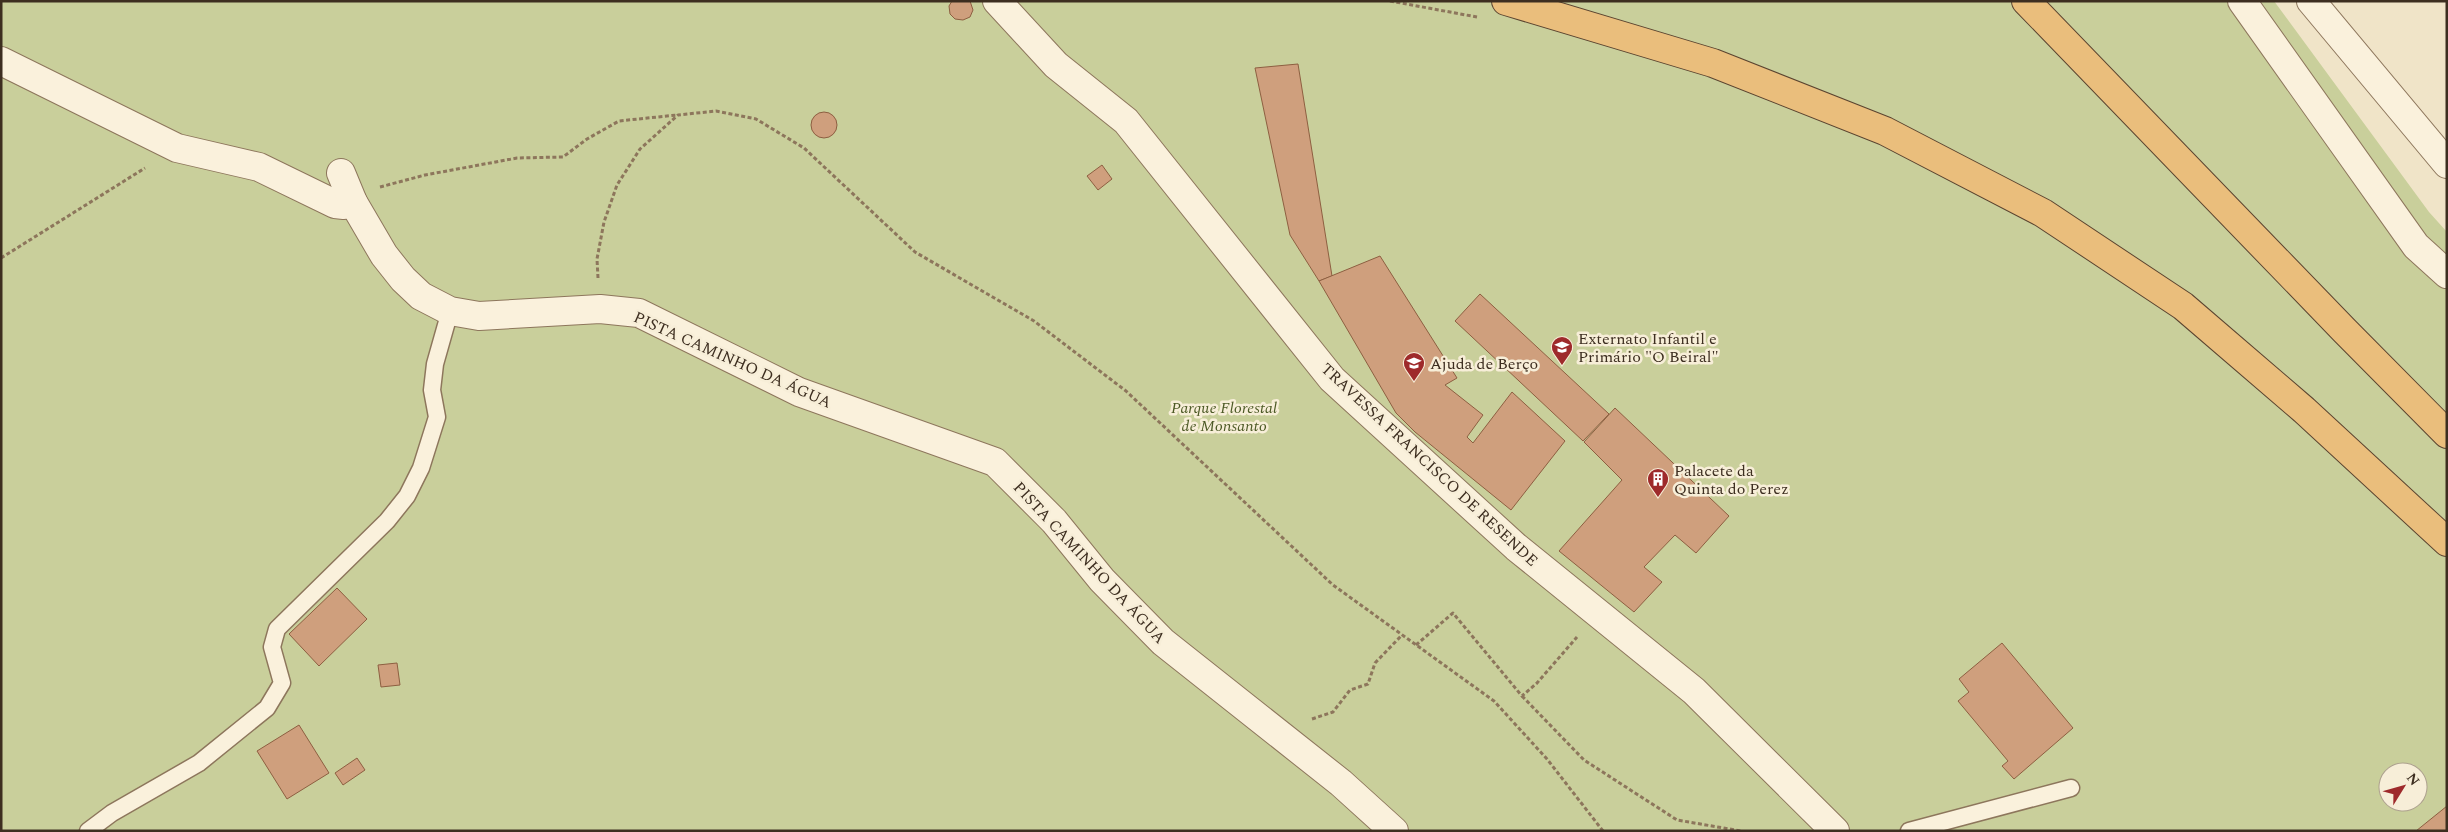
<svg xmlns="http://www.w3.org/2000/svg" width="2448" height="832" font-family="Spectral,serif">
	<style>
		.green { fill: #c9cf9b; fill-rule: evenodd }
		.building { fill: #cf9f7d; stroke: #8d5f41 }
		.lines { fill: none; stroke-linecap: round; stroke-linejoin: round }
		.service-casing { stroke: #8d765c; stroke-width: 19 }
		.minor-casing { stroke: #8d765c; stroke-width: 30 }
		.trunk-casing { stroke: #5b4430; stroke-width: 30 }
		.path { stroke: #8d765c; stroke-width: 3; stroke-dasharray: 4 2.5; stroke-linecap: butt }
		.service { stroke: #faf1dc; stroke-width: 16 }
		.minor { stroke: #faf1dc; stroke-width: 28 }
		.trunk { stroke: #eabe7c; stroke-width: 28 }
		.labels { text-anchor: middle; stroke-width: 5; stroke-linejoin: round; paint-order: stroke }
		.poi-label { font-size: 16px; fill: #3d2e20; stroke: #f7eed8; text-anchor: start }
		.street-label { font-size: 16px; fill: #3d2e20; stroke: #f7eed8 }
		.park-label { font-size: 16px; font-style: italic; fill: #4d5a26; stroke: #f7eed8 }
	</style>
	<rect width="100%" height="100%" fill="#f0e4c8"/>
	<path class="green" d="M 1,1 L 2274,1 L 2429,212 L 2447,232 L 2447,831 L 1,831 ZM 2388,772 L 2418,772 L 2418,802 L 2388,802 Z"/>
	<g class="building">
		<polygon points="952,1 970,1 973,10 970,17 963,20 955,19 950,14 949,6"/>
		<polygon points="1298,64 1332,276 1319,281 1290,235 1255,68"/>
		<circle cx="824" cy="125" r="13"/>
		<polygon points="1102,165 1112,179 1098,190 1087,176"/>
		<polygon points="1380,256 1457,378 1445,385 1483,415 1467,437 1473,443 1512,392 1565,441 1511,510 1415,432 1396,413 1319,281"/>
		<polygon points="1480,294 1609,414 1583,441 1455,321"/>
		<polygon points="1615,408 1729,516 1696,553 1675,535 1644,567 1662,582 1634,612 1559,551 1622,480 1584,442"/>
		<polygon points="337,588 367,619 319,666 289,634"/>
		<polygon points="2002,643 2073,728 2014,779 2002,766 2008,761 1958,701 1969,692 1959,679"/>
		<polygon points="397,663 400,685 381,687 378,665"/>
		<polygon points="299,725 329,773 287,799 257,751"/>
		<polygon points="357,758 365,770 343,785 335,773"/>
		<polygon points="2447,806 2447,831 2416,831"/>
	</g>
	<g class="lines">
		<g class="service-casing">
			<g id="service">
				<polyline points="88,831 112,813 199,763 267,708 282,683 272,647 277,629 387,521 407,496 421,468 437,417 432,390 435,364 450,311"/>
				<polyline points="1909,831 2071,788"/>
			</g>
		</g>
		<g class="minor-casing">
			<g id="minor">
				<polyline points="997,1 1056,65 1126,121 1332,379 1516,547 1694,691 1835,831"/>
				<polyline points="2242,1 2416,246 2447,274"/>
				<polyline points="2311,1 2447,164"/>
				<polyline points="1,61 177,148 259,167 335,204 344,205 353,202"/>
				<polyline points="341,173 353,202 384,255 403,279 421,296 450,311 479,316 600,309 639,313 799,392 995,462 1054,521 1102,580 1163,642 1341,783 1394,831"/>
			</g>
		</g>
		<g class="trunk-casing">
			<g id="trunk">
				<polyline points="1506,1 1713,63 1885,131 2043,213 2183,306 2304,410 2447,542"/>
				<polyline points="2026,1 2345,331 2447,434"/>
			</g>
		</g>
		<g class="path">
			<polyline points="1390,1 1477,17"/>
			<polyline points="380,187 425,175 517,158 563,157 587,139 619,121 677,115"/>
			<polyline points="1,258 145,168"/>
			<polyline points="598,278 597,259 604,222 617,185 640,149 678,115 716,111 756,119 804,148 915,252 1034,321 1126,391 1333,585 1494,701 1547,759 1603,831"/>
			<polyline points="1416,645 1453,613 1522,696 1537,683 1577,637"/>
			<polyline points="1522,696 1584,760 1677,820 1741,831"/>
			<polyline points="1312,719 1333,712 1350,690 1368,684 1375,663 1402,635"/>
		</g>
		<use href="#service" class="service"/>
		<use href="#minor" class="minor"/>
		<use href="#trunk" class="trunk"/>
	</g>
	<defs>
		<g id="school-pin" transform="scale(1.125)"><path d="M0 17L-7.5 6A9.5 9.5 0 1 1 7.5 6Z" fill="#9e2a2b" stroke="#f7eed8"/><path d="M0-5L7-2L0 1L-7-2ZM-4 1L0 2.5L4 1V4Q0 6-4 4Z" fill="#fff"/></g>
		<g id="building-pin" transform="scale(1.125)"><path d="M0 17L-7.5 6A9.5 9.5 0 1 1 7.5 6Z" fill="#9e2a2b" stroke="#f7eed8"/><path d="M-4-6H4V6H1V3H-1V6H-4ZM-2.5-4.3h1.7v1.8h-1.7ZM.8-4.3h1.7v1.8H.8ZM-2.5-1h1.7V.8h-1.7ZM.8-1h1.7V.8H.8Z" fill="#fff"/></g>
	</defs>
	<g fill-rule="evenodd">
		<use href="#school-pin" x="1562" y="347"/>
		<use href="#school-pin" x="1414" y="363"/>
		<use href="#building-pin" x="1658" y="479"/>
	</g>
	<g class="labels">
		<g class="poi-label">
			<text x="1578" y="344">Externato Infantil e<tspan x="1578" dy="18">Primário "O Beiral"</tspan></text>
			<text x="1430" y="369">Ajuda de Berço</text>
			<text x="1674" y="476">Palacete da<tspan x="1674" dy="18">Quinta do Perez</tspan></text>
		</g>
		<g class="street-label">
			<text transform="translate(733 359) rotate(24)" y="6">PISTA CAMINHO DA ÁGUA</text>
			<text transform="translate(1430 464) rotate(43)" y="6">TRAVESSA FRANCISCO DE RESENDE</text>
			<text transform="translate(1090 562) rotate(47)" y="6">PISTA CAMINHO DA ÁGUA</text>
		</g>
		<g class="park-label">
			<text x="1224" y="413">Parque Florestal<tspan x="1224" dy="18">de Monsanto</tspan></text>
		</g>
	</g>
	<rect width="2448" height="832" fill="none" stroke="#3d2e20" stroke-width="5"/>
	<g transform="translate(2403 787) rotate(53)"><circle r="24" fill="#f7eed8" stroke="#ada18e"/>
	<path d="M0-4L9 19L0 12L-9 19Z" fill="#9e2a2b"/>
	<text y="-8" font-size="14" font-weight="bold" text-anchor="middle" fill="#3d2e20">N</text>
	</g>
</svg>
